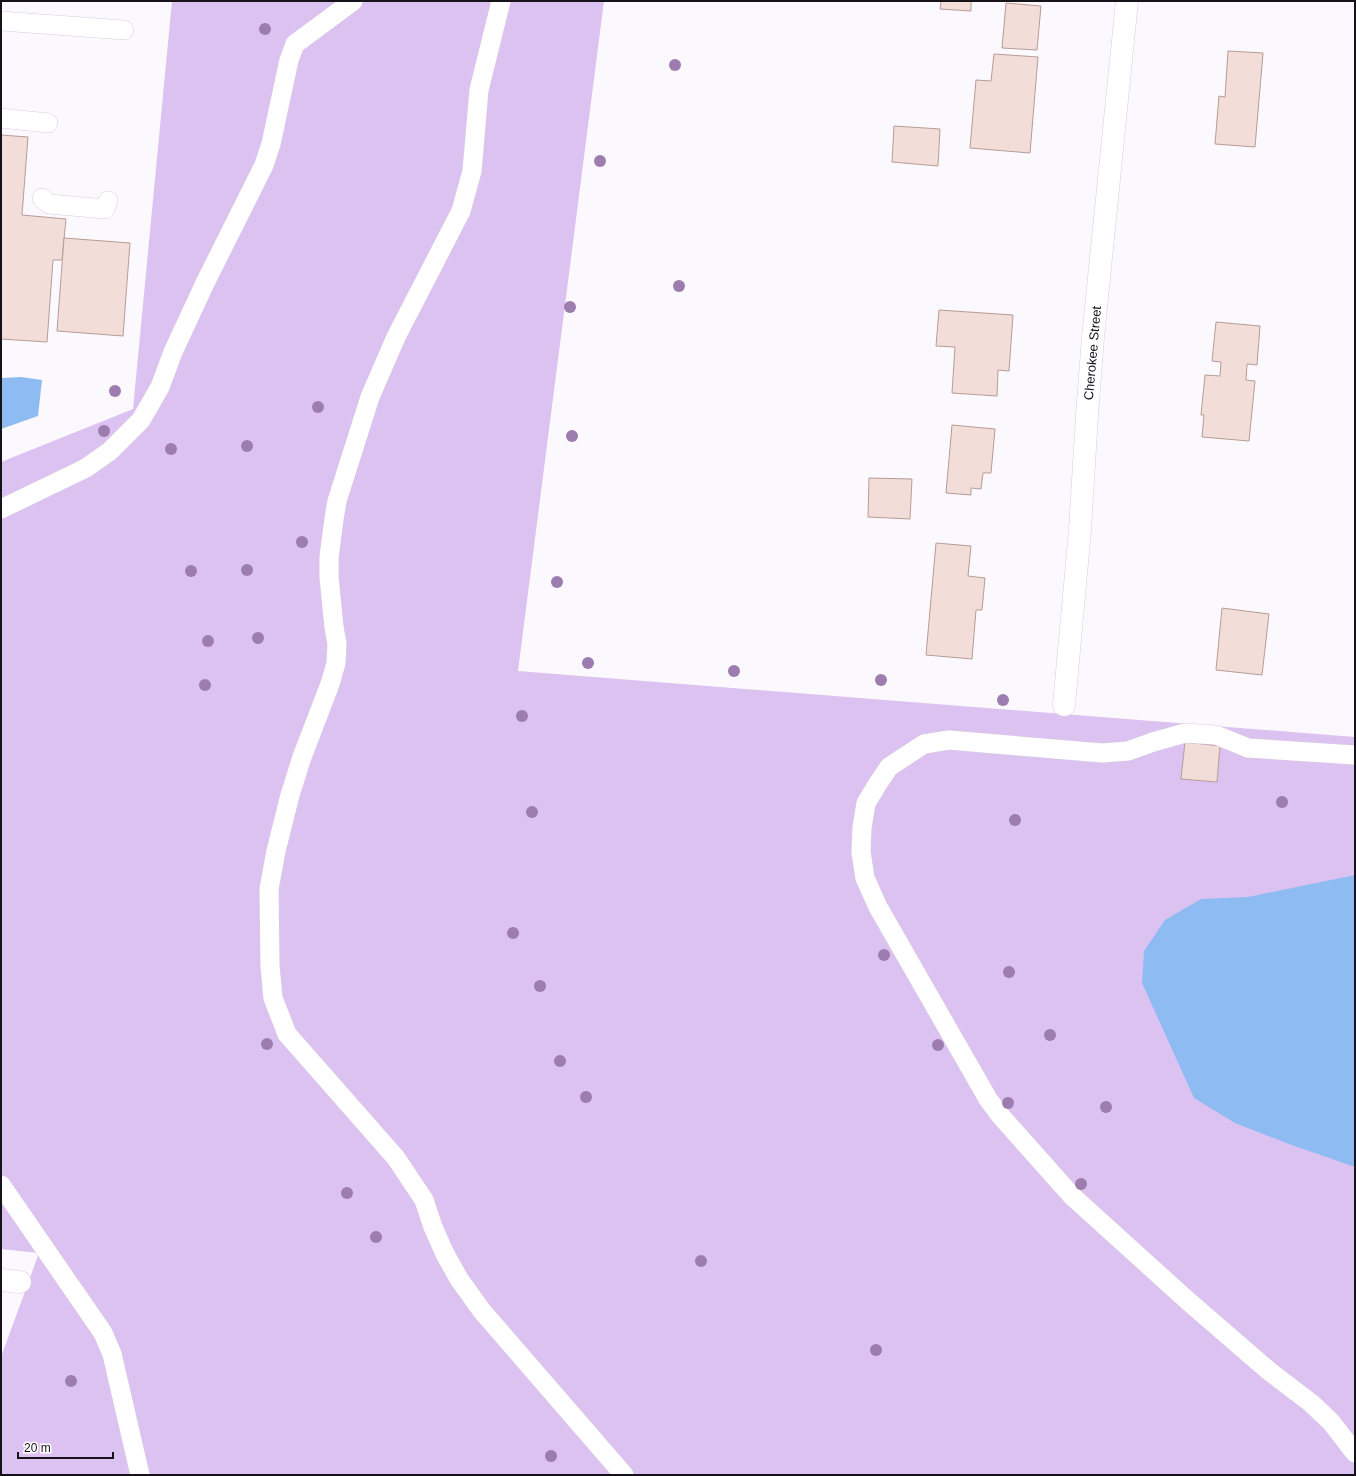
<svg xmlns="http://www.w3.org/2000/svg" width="1356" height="1476" font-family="Helvetica,sans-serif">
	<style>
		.green { fill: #dcc2f1 }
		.water { fill: #8ebbf1 }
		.building { fill: #f2ddd9; stroke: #b79c96 }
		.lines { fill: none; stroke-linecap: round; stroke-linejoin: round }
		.service-casing { stroke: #d9cce2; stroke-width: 20 }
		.minor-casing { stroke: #d9cce2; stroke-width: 23 }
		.service { stroke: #fff; stroke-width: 19 }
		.minor { stroke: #fff; stroke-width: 22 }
		.tree { fill: #9d7caf }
		.labels { text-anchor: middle; stroke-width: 3; stroke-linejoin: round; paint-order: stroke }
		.street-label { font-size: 13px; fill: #16121a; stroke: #fff }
	</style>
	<rect width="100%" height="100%" fill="#fcf9fe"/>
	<polygon class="green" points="172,1 604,1 518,671 1355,737 1355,1475 1,1475 1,1357 39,1253 1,1249 1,462 133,409"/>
	<g class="water">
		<polygon points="21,377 42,380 38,416 1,429 1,378"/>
		<polygon points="1355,875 1355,1167 1289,1144 1235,1123 1194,1098 1142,983 1144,951 1165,920 1201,899 1248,897"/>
	</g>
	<g class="building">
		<polygon points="941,1 971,1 971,11 940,9"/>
		<polygon points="1006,3 1041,6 1037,50 1002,48"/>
		<polygon points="1228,51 1263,53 1255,147 1215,144 1219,96 1225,97"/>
		<polygon points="994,54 1038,57 1030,153 970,148 976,80 991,81"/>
		<polygon points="894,126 940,129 938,166 892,162"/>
		<polygon points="1,135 28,137 22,215 66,219 62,260 53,260 47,342 1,339"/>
		<polygon points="64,238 130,243 123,336 57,331"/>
		<polygon points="939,310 1013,315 1009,371 998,370 997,396 952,393 955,347 936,346"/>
		<polygon points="1216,322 1260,326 1257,365 1247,364 1246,380 1255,381 1249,441 1202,437 1204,415 1201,415 1205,375 1220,376 1221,362 1212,361"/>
		<polygon points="952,425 995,429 991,473 983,473 981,489 971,488 971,495 946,493"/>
		<polygon points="869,478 912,479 910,519 868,517"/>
		<polygon points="936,543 971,546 968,576 985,578 982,610 976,610 972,659 926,655"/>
		<polygon points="1222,608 1269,614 1262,675 1216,670"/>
		<polygon points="1185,742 1220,746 1217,782 1181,779"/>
	</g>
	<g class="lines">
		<g class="service-casing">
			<g id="service">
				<polyline points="501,1 479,90 472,171 461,211 396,337 370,397 337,501 334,519 329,557 329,577 334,627 337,644 336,663 330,684 302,757 290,795 276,851 269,889 270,966 273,998 287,1034 396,1158 424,1200 433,1227 445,1254 459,1279 482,1311 624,1475"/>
				<polyline points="1,21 124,30"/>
				<polyline points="1,118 48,123"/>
				<polyline points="42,198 49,204 105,209 108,201"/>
				<polyline points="1,509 86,468 110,451 141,420 160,387 173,352 205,283 264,165 271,144 289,60 295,44 353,1"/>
				<polyline points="1355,755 1248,748 1216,735 1185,733 1153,742 1128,751 1102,753 949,740 924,744 889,767 877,785 866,803 862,828 861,852 865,878 878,907 988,1099 999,1114 1072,1196 1188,1301 1269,1371 1311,1403 1331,1422 1355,1453"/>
				<polyline points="1,1185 103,1333 112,1354 140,1475"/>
			</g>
		</g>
		<g class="minor-casing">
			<g id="minor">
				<polyline points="1064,705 1080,530 1087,415 1093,337 1127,1"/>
				<polyline points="1,1280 20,1282"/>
			</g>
		</g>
		<use href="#service" class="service"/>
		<use href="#minor" class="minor"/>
	</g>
	<g class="tree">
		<circle cx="265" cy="29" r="6"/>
		<circle cx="675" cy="65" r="6"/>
		<circle cx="600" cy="161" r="6"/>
		<circle cx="679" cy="286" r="6"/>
		<circle cx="570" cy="307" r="6"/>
		<circle cx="115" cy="391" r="6"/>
		<circle cx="318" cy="407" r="6"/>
		<circle cx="104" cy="431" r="6"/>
		<circle cx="572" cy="436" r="6"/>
		<circle cx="247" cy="446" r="6"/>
		<circle cx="171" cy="449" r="6"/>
		<circle cx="302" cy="542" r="6"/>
		<circle cx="247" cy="570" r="6"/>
		<circle cx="191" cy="571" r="6"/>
		<circle cx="557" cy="582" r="6"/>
		<circle cx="258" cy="638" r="6"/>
		<circle cx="208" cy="641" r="6"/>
		<circle cx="588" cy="663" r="6"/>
		<circle cx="734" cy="671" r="6"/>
		<circle cx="881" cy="680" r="6"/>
		<circle cx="205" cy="685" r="6"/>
		<circle cx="1003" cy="700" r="6"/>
		<circle cx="522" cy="716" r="6"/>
		<circle cx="1282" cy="802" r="6"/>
		<circle cx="532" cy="812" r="6"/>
		<circle cx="1015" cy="820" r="6"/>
		<circle cx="513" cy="933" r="6"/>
		<circle cx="884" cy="955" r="6"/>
		<circle cx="1009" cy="972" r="6"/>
		<circle cx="540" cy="986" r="6"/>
		<circle cx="1050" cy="1035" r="6"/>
		<circle cx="267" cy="1044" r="6"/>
		<circle cx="938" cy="1045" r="6"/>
		<circle cx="560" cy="1061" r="6"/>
		<circle cx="586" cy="1097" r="6"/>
		<circle cx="1008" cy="1103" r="6"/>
		<circle cx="1106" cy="1107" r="6"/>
		<circle cx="1081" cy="1184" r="6"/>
		<circle cx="347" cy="1193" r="6"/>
		<circle cx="376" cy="1237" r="6"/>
		<circle cx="701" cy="1261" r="6"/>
		<circle cx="876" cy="1350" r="6"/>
		<circle cx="71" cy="1381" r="6"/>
		<circle cx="551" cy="1456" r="6"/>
	</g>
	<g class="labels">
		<g class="street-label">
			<text transform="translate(1092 353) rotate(-85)" y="5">Cherokee Street</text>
		</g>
	</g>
	<rect width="1356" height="1476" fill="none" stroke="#16121a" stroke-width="4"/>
	<path d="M18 1452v6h95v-6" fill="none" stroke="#16121a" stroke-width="2"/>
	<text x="24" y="1452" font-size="12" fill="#16121a" stroke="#ffffff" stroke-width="3" paint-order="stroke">20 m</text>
</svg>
